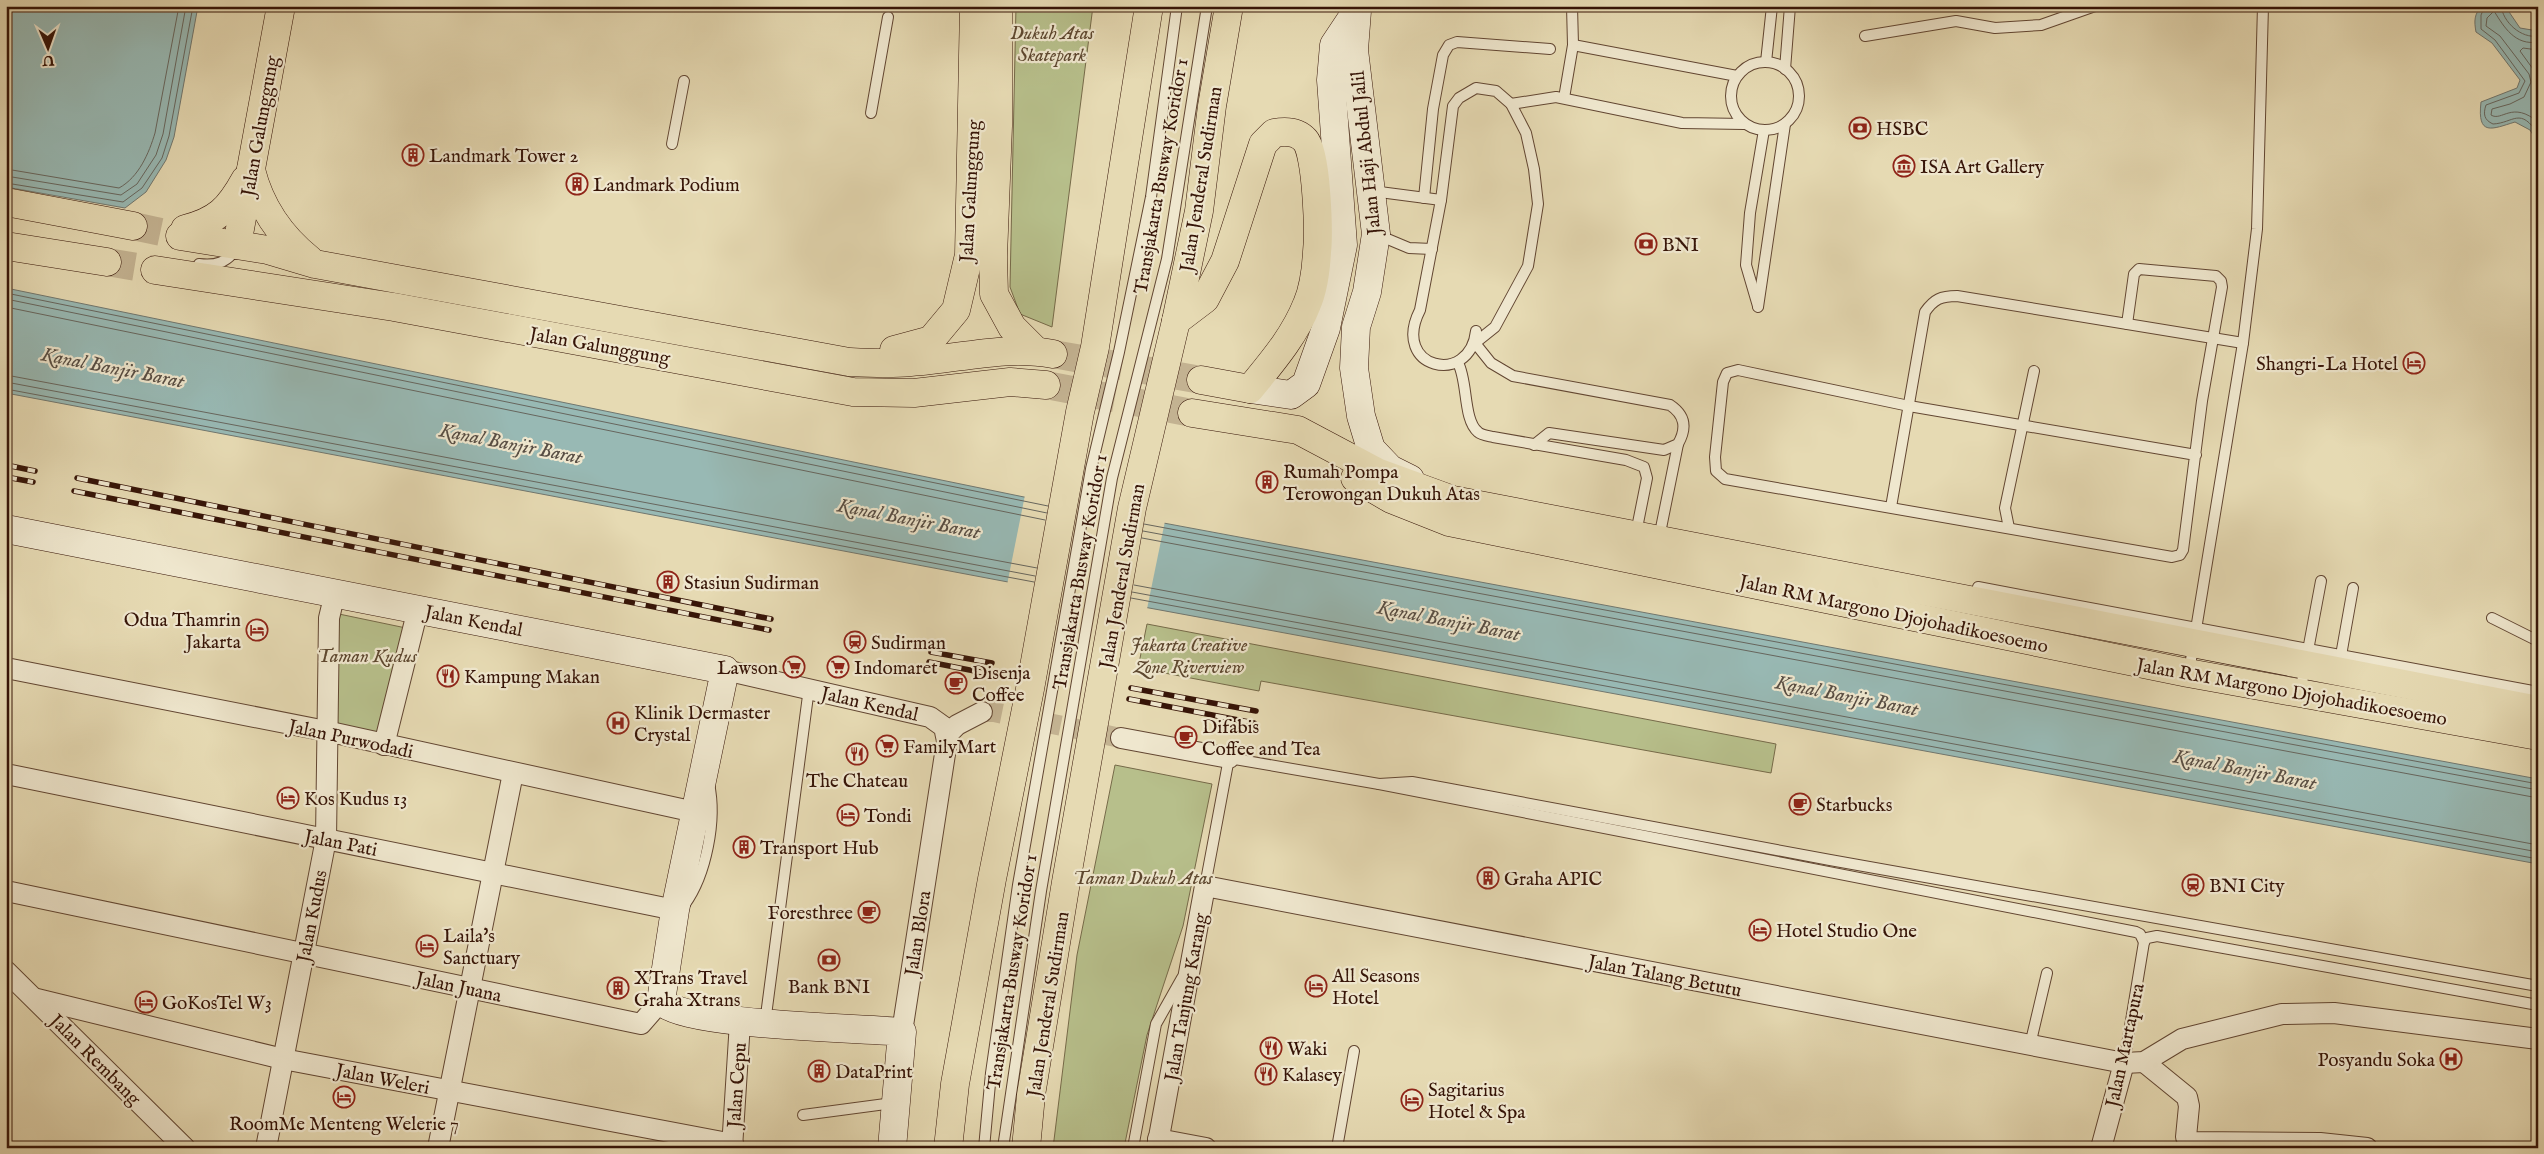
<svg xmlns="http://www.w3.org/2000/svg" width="2544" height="1154" font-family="'IM FELL English',serif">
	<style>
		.green { fill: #b7bf8b; stroke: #766a49 }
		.water { fill: #98b9b4; stroke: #71776f }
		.pier { fill: #e6dab3 }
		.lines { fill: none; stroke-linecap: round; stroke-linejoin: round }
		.shore { stroke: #67665e; stroke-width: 1 }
		.street-tunnel { stroke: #c3b291; stroke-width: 20; stroke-dasharray: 20 10; stroke-linecap: butt }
		.primary-tunnel { stroke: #c3b291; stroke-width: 28; stroke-dasharray: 28 14; stroke-linecap: butt }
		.lane-casing { stroke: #624632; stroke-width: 12 }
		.street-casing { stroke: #624632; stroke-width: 22 }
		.secondary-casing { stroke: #361407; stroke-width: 29 }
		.primary-casing { stroke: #361407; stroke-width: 29 }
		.lane { stroke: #efe7ce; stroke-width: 10 }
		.street { stroke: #efe7ce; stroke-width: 20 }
		.secondary { stroke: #efe7ce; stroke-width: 28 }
		.primary { stroke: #e6dab3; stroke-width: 28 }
		.rail-casing { stroke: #361407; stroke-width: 5.5 }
		.rail { stroke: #efe7ce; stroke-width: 4; stroke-dasharray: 11; stroke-linecap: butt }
		.labels { text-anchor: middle; stroke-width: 4.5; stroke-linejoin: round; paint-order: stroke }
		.park-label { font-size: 19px; font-style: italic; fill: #5d472f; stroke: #efe7ce }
		.street-label { font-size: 19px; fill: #361407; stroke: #efe7ce }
		.poi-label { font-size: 19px; fill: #361407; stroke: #efe7ce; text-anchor: start }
		.water-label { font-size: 20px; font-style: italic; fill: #584e44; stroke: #efe7ce }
	</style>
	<rect width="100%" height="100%" fill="#e6dab3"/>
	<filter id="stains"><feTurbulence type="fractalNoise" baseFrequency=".004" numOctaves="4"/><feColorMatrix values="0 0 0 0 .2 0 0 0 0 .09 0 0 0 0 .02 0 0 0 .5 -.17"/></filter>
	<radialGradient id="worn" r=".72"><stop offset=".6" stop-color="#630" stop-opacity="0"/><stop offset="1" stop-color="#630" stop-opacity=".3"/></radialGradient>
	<g class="green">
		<polygon points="1016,6 1093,6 1052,327 1020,314 1010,287"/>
		<polygon points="339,614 406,628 382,736 334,726"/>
		<polygon points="1147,624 1776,744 1771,773 1261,681 1259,691 1138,668"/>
		<polygon points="1115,765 1212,784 1183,926 1147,1035 1124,1148 1053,1148 1077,955"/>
	</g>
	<g class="water">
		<polygon points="6,6 198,6 174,137 166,160 146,192 125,208 6,187"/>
		<path d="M 2482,6 L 2505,6 L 2520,28 L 2538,31 L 2538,143 L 2530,130 L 2515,122 C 2492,129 2477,137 2481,102 L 2517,88 L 2520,80 L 2492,43 L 2476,32 C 2474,21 2474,14 2482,6 Z"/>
		<polygon points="6,288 1024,497 2538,779 2538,864 1008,582 6,393"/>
	</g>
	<polygon class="pier" points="1025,495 1165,521 1147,609 1007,585"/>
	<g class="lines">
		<g class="shore">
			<path d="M 2485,6 L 2481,15 L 2481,29 L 2495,40 L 2525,81 L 2519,93 L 2486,105 C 2483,114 2484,120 2493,124 C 2514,123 2520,106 2538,134"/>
			<path d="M 2501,6 C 2503,22 2521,39 2538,36"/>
			<path d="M 2538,42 C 2515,46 2504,27 2494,11 L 2487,18 L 2486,26 L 2500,36 L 2529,74 L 2531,82 L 2524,97 L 2510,104 L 2492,109 L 2491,115 C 2502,122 2512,100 2538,122"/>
			<polyline points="2538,50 2523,48 2520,51 2538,76"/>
			<path d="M 6,169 L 119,188 C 139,177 149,153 155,133 L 179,6"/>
			<polyline points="6,176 121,195 137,184 156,155 163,134 186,6"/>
			<polyline points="6,183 123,202 142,188 162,158 169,136 193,6"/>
			<polyline points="6,293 1048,506"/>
			<polyline points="6,299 1047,513"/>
			<polyline points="6,307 1045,520"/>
			<polyline points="6,375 1037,568"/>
			<polyline points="6,382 1035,576"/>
			<polyline points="6,389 1034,582"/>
			<polyline points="1144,524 2538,784"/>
			<polyline points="1143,531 2538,790"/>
			<polyline points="1142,538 2538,798"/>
			<polyline points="1134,585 2538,845"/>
			<polyline points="1132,592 2538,852"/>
			<polyline points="1131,598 2538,859"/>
		</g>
		<polyline class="street-tunnel" points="982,712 994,712 1121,738"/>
		<g class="primary-tunnel">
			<polyline points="133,226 180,236"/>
			<polyline points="107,262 155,270"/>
			<polyline points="1053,354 1201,380"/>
			<polyline points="1046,385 1192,413"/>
		</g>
		<g class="lane-casing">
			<g id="lane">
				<polyline points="1865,36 1956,21 1995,28 2041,25 2095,6"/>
				<polyline points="1573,45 1737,76"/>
				<polyline points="1766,62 1772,6"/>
				<circle cx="1765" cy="96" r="34"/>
				<polyline points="1785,69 1790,6"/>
				<polyline points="1564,98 1573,45 1572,6"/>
				<polyline points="1511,104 1556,97 1682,123 1744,124"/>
				<polyline points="871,113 888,17"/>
				<polyline points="672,144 684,81"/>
				<polyline points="1372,191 1441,200"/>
				<polyline points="1424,198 1433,109 1443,55 1449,45 1457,42 1550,49"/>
				<polyline points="1378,235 1409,248 1432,249"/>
				<path d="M 199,264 C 215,266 228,263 236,248"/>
				<polyline points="1758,306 1746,265 1750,213 1764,130"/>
				<polyline points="1758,307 1785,124"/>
				<polyline points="2127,324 2134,274 2139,269 2216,276 2221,281 2222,287 2202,401 2183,550 2180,555 2172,557 1725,479 1716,471 1715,457 1723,382 1727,373 1738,370 1909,406 2196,455"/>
				<path d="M 1476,331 C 1470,387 1390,369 1420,310 L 1441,200 L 1453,106 L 1459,98 L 1476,88 L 1496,91 L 1511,104 L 1526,133 L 1534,169 L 1538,204 L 1528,266 L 1495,327 L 1475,343 L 1491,363 L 1513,376 L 1670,405 C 1685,415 1687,428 1678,444 L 1664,450 L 1549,433 L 1534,445"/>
				<path d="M 1458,363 C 1468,381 1463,420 1478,432 C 1481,435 1489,436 1493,437 L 1626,460 L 1644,467 L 1647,478 L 1636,533"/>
				<path d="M 1891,507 L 1925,312 C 1934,299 1941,296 1957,296 L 2243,343"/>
				<polyline points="2009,528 2005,508 2034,371"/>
				<polyline points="1659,538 1678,444"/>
				<polyline points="1978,587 2538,692"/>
				<polyline points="2492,618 2538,641"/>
				<polyline points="2340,661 2353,588"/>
				<polyline points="2189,672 2243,343 2257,229 2263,6"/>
				<polyline points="2300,693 2321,581"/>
				<polyline points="1379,784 1412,782 1445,788 1830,860 2538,986"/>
				<polyline points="1205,886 1229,758 1379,784 2136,932 2140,934 2144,942"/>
				<path d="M 685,904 C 706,875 717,820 709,784"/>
				<polyline points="2144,942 2147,938 2157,936 2538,1005"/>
				<polyline points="765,1023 809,688"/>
				<polyline points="2030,1045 2047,973"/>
				<polyline points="2124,1063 2144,942"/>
				<polyline points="803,1115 893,1103"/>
				<polyline points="984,1148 991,1073 1018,885 1091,469 1119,352 1151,197 1177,6"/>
				<polyline points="1003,1148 1041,891 1112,478 1167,259 1207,6"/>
				<polyline points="1133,1148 1156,1024 1182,978"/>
				<polyline points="1337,1148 1354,1051"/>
			</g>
		</g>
		<g class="street-casing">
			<g id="street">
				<polyline points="6,668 326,731 695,812"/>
				<polyline points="725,670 930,717 944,727 947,741 902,1032"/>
				<polyline points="947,735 957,725 982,712"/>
				<polyline points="1121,738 1229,758"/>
				<polyline points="384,745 418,609"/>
				<polyline points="6,774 675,910"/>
				<polyline points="6,891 641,1024 661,1001"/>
				<polyline points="6,971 185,1148"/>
				<polyline points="37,999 283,1059 733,1144"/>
				<polyline points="2144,1062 2187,1097 2189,1106 2186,1137 2190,1142 2320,1143 2367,1148"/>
				<polyline points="1158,1139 1206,1148"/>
				<polyline points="266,1148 326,839 329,618 335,593"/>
				<polyline points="438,1148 513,773"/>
				<polyline points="732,1148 740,1022"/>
				<polyline points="1157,1148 1205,886 2124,1063 2144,1062 2182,1039 2282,1014 2334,1013 2538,1039"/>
				<polyline points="2101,1148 2124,1063"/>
			</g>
		</g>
		<g class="secondary-casing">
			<g id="secondary">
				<polyline points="1357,11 1354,50 1376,234 1367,292 1356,327 1354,368 1361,416 1371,449 1390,469 1410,479"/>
				<polyline points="1250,389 1291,395 1306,384 1326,328 1343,245 1331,80 1334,45 1356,12"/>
				<path d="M 6,529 L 725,670 L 675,910 L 661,1001 C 683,1026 861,1028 902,1032 L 892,1148"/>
			</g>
		</g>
		<g class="primary-casing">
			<g id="primary">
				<polyline points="998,6 998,126 993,257 994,294 1012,327 1036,351"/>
				<path d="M 251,170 C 260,206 281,237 310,260"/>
				<polyline points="6,202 133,226"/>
				<path d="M 185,229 C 217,221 229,209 245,180"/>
				<path d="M 180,236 L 268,250 L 315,264 L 849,362 C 870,363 890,364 911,362 C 959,359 1004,345 1053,354"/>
				<polyline points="237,245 281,6"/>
				<polyline points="6,246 107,262"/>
				<polyline points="155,270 394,307 853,392 914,393 1010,382 1046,385"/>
				<path d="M 1176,321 L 1205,299 L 1225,261 L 1263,144 L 1274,133 C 1285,131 1297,131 1305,140 C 1317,153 1319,233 1317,252 C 1316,270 1314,288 1307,304 C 1294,337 1271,363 1250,389 L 1201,380"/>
				<polyline points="894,350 931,340 956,310 969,255 974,6"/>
				<polyline points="1192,413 1298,430 1379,473 1453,500 2538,710"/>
				<polyline points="1355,478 1391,499 1449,522 2188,673 2538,736"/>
				<polyline points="948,1148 955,1084 992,879 1030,689 1080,412 1095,347 1149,6"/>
				<polyline points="1026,1148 1031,1095 1066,882 1132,508 1176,321 1199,211 1212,106 1229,6"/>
			</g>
		</g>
		<use href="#lane" class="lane"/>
		<use href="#street" class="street"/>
		<use href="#secondary" class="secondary"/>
		<use href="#primary" class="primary"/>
		<g class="rail-casing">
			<g id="rail">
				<polyline points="6,465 35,471"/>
				<polyline points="6,477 33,482"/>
				<polyline points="77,478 771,619"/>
				<polyline points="74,491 769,630"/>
				<polyline points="931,652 992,663"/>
				<polyline points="929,662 990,674"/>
				<polyline points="1131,688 1256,711"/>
				<polyline points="1129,699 1254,723"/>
			</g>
		</g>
		<use href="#rail" class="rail"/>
	</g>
	<defs>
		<g id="bank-ring" transform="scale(1.125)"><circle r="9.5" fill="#efe7ce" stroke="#8f2418" stroke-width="1.5"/><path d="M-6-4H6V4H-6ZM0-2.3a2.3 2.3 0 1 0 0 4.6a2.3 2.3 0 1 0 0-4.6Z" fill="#8f2418"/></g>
		<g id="building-ring" transform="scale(1.125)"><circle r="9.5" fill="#efe7ce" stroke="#8f2418" stroke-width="1.5"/><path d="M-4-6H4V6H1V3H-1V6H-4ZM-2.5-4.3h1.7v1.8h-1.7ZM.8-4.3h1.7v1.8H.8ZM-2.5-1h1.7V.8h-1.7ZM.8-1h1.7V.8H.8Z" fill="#8f2418"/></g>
		<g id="museum-ring" transform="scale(1.125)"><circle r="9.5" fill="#efe7ce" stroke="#8f2418" stroke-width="1.5"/><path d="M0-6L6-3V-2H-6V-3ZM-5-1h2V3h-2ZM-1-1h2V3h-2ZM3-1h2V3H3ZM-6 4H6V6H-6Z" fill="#8f2418"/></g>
		<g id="hotel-ring" transform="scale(1.125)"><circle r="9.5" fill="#efe7ce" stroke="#8f2418" stroke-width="1.5"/><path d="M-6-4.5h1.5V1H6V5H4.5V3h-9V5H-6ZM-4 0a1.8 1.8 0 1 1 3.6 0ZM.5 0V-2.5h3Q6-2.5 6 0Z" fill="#8f2418"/></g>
		<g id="station-ring" transform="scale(1.125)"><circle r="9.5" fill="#efe7ce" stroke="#8f2418" stroke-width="1.5"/><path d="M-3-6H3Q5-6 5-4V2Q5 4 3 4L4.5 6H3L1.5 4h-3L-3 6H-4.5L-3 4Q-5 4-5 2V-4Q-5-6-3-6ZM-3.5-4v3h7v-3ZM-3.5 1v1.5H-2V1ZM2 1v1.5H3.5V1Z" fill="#8f2418"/></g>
		<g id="supermarket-ring" transform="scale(1.125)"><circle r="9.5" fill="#efe7ce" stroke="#8f2418" stroke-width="1.5"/><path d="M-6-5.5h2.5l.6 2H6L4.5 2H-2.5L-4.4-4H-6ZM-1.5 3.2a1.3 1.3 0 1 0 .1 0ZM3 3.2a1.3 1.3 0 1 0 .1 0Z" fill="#8f2418"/></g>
		<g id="restaurant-ring" transform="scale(1.125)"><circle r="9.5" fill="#efe7ce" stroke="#8f2418" stroke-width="1.5"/><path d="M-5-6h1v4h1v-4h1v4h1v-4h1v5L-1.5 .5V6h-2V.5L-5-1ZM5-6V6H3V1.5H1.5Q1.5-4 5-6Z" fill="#8f2418"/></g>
		<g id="cafe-ring" transform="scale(1.125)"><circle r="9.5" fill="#efe7ce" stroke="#8f2418" stroke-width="1.5"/><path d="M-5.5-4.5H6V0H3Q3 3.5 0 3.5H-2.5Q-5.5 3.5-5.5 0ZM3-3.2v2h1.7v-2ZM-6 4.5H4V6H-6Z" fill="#8f2418"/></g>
		<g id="hospital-ring" transform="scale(1.125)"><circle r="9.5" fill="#efe7ce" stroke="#8f2418" stroke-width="1.5"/><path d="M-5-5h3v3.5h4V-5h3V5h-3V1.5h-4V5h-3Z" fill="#8f2418"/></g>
	</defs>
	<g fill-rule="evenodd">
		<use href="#bank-ring" x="1860" y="128"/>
		<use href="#building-ring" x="413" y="155"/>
		<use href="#museum-ring" x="1904" y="166"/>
		<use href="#building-ring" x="577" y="184"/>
		<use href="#bank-ring" x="1646" y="244"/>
		<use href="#hotel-ring" x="2414" y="363"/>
		<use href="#building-ring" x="1267" y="482"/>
		<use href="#building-ring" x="668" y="582"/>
		<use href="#hotel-ring" x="257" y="630"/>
		<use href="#station-ring" x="855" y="642"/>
		<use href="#supermarket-ring" x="794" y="667"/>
		<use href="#supermarket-ring" x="838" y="667"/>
		<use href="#restaurant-ring" x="448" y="676"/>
		<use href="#cafe-ring" x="956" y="683"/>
		<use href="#hospital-ring" x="618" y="723"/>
		<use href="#cafe-ring" x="1186" y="737"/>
		<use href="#supermarket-ring" x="887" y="746"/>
		<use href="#restaurant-ring" x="857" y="754"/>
		<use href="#hotel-ring" x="288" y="798"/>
		<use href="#cafe-ring" x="1800" y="804"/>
		<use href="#hotel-ring" x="848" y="815"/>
		<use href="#building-ring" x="744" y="847"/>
		<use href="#building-ring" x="1488" y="878"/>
		<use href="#station-ring" x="2193" y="885"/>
		<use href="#cafe-ring" x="869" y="912"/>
		<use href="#hotel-ring" x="1760" y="930"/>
		<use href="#hotel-ring" x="427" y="946"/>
		<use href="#bank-ring" x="829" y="960"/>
		<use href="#hotel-ring" x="1316" y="986"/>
		<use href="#building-ring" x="618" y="988"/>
		<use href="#hotel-ring" x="146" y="1002"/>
		<use href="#restaurant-ring" x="1271" y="1048"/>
		<use href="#hospital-ring" x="2451" y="1059"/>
		<use href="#building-ring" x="819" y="1071"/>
		<use href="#restaurant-ring" x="1266" y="1074"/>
		<use href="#hotel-ring" x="344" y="1097"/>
		<use href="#hotel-ring" x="1412" y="1100"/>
	</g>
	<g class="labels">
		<g class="park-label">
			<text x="1052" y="39">Dukuh Atas<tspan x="1052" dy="22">Skatepark</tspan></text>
			<text x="1189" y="651">Jakarta Creative<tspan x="1189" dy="22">Zone Riverview</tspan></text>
			<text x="367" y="662">Taman Kudus</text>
			<text x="1143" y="884">Taman Dukuh Atas</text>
		</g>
		<g class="street-label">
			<text transform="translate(259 126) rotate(-80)" y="7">Jalan Galunggung</text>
			<text transform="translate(1365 153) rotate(-96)" y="7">Jalan Haji Abdul Jalil</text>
			<text transform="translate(1160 176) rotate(-80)" y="7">Transjakarta Busway Koridor 1</text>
			<text transform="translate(1200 179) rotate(-81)" y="7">Jalan Jenderal Sudirman</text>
			<text transform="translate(969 191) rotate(-87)" y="7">Jalan Galunggung</text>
			<text transform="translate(600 345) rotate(10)" y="7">Jalan Galunggung</text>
			<text transform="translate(1079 572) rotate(-80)" y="7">Transjakarta Busway Koridor 1</text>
			<text transform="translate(1121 576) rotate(-80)" y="7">Jalan Jenderal Sudirman</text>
			<text transform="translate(1894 613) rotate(12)" y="7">Jalan RM Margono Djojohadikoesoemo</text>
			<text transform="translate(474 620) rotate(11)" y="7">Jalan Kendal</text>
			<text transform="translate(2292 691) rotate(10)" y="7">Jalan RM Margono Djojohadikoesoemo</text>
			<text transform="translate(870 703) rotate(13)" y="7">Jalan Kendal</text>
			<text transform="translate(351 738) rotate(12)" y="7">Jalan Purwodadi</text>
			<text transform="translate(341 842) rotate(11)" y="7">Jalan Pati</text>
			<text transform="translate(311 916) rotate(-79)" y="7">Jalan Kudus</text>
			<text transform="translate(917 933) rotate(-81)" y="7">Jalan Blora</text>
			<text transform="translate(1011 972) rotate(-81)" y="7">Transjakarta Busway Koridor 1</text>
			<text transform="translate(1665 975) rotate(11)" y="7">Jalan Talang Betutu</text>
			<text transform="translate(459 986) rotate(12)" y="7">Jalan Juana</text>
			<text transform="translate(1185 997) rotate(-80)" y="7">Jalan Tanjung Karang</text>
			<text transform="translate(1047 1004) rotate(-81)" y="7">Jalan Jenderal Sudirman</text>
			<text transform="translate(2124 1045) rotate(-78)" y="7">Jalan Martapura</text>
			<text transform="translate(96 1059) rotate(45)" y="7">Jalan Rembang</text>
			<text transform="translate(383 1078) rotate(11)" y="7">Jalan Weleri</text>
			<text transform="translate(736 1085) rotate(-86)" y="7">Jalan Cepu</text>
		</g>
		<g class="poi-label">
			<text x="1876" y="135">HSBC</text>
			<text x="429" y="162">Landmark Tower 2</text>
			<text x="1920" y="173">ISA Art Gallery</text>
			<text x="593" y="191">Landmark Podium</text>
			<text x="1662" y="251">BNI</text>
			<text x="2398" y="370" text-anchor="end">Shangri-La Hotel</text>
			<text x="1283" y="478">Rumah Pompa<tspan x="1283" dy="22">Terowongan Dukuh Atas</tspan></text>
			<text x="684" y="589">Stasiun Sudirman</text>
			<text x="241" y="626" text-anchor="end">Odua Thamrin<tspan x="241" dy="22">Jakarta</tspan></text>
			<text x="871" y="649">Sudirman</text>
			<text x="778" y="674" text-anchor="end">Lawson</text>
			<text x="854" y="674">Indomaret</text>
			<text x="972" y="679">Disenja<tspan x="972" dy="22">Coffee</tspan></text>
			<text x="464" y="683">Kampung Makan</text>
			<text x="634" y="719">Klinik Dermaster<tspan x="634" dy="22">Crystal</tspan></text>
			<text x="1202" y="733">Difabis<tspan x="1202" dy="22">Coffee and Tea</tspan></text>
			<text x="903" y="753">FamilyMart</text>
			<text x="857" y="787" text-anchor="middle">The Chateau</text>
			<text x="304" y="805">Kos Kudus 13</text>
			<text x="1816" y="811">Starbucks</text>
			<text x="864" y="822">Tondi</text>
			<text x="760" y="854">Transport Hub</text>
			<text x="1504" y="885">Graha APIC</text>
			<text x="2209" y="892">BNI City</text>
			<text x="853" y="919" text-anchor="end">Foresthree</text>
			<text x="1776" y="937">Hotel Studio One</text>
			<text x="443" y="942">Laila's<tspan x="443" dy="22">Sanctuary</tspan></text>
			<text x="1332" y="982">All Seasons<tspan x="1332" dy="22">Hotel</tspan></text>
			<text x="634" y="984">XTrans Travel<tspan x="634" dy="22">Graha Xtrans</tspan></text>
			<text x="829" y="993" text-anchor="middle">Bank BNI</text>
			<text x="162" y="1009">GoKosTel W3</text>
			<text x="1287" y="1055">Waki</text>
			<text x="2435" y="1066" text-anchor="end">Posyandu Soka</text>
			<text x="835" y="1078">DataPrint</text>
			<text x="1282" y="1081">Kalasey</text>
			<text x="1428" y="1096">Sagitarius<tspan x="1428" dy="22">Hotel &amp; Spa</tspan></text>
			<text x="344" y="1130" text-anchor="middle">RoomMe Menteng Welerie 7</text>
		</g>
		<g class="water-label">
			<text transform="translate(113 367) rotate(11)" y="7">Kanal Banjir Barat</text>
			<text transform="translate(511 443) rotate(11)" y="7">Kanal Banjir Barat</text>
			<text transform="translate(909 518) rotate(11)" y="7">Kanal Banjir Barat</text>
			<text transform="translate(1449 620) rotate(11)" y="7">Kanal Banjir Barat</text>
			<text transform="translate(1847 695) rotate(11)" y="7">Kanal Banjir Barat</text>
			<text transform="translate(2245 769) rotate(11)" y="7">Kanal Banjir Barat</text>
		</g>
	</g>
	<rect width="2544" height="1154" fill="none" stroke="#e6dab3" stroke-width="25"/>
	<rect x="8" y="8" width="2529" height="1139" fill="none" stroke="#361407" stroke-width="2.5"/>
	<rect x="12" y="12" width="2519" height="1129" fill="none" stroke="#361407"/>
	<g transform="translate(48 48) rotate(178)" stroke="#efe7ce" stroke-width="4" paint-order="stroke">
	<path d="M0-4L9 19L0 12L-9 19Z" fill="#361407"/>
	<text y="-8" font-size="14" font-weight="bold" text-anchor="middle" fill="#361407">U</text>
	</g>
	<rect width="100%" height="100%" filter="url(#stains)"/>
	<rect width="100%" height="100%" fill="url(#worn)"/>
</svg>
